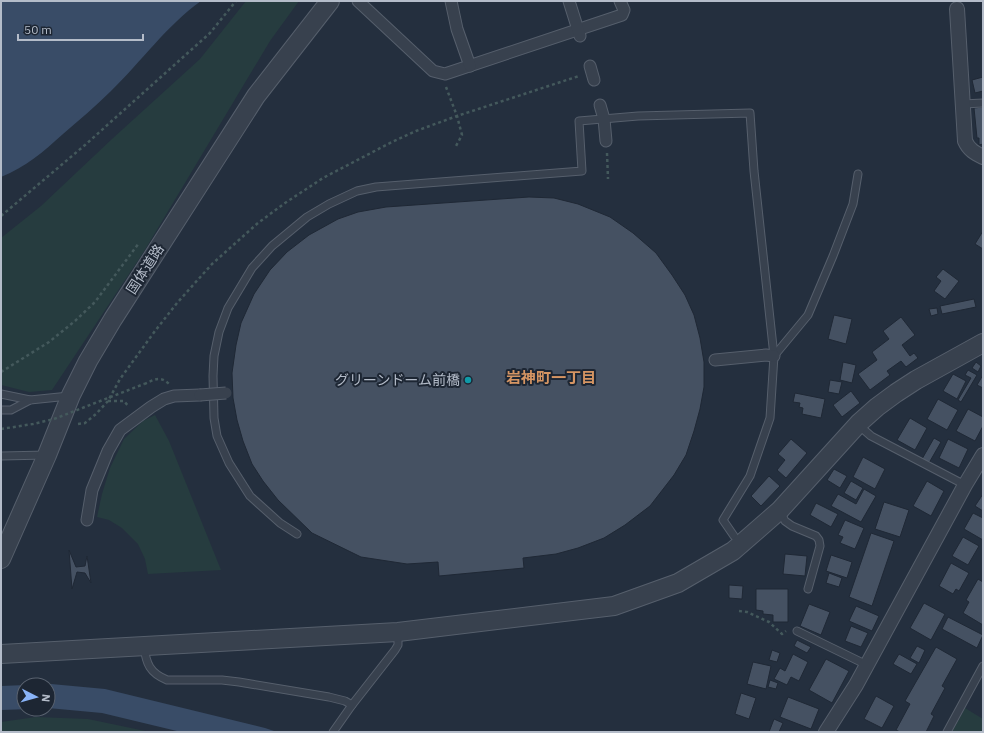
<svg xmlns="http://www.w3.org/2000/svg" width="984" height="733" font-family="'IBM Plex Sans','Noto Sans JP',sans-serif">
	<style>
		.green { fill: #263c3f }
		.water { fill: #394c67 }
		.building { fill: #455162; stroke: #1f2835 }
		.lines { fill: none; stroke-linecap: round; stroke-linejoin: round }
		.service-casing { stroke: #565f6c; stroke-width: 9 }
		.pedestrian-casing { stroke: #565f6c; stroke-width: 13 }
		.minor-casing { stroke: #565f6c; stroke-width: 16 }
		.tertiary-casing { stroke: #565f6c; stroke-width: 20 }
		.path { stroke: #44595c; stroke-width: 2.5; stroke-dasharray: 3 3; stroke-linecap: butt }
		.service { stroke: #38414e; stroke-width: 7 }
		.pedestrian { stroke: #38414e; stroke-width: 11 }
		.minor { stroke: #38414e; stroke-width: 14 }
		.tertiary { stroke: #38414e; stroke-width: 18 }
		.pedestrian-bridge-casing { stroke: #565f6c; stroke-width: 13; stroke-linecap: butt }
		.path-bridge { stroke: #44595c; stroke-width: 2.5; stroke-dasharray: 3 3; stroke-linecap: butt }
		.pedestrian-bridge { stroke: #38414e; stroke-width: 11 }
		.culture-dot { fill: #0f9aa8; stroke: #1d2633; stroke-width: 1.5 }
		.labels { text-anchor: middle; stroke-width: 4; stroke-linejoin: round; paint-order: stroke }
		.street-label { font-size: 14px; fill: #b4bcc9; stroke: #1d2633 }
		.poi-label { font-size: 14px; fill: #b4bcc9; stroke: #1d2633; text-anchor: end }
		.neighbourhood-label { font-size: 15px; font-weight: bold; fill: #d59563; stroke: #1d2633 }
	</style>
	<rect width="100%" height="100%" fill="#242f3e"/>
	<g class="green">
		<polygon points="246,1 299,1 270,41 143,253 52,390 29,392 1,385 1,238 41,206 112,139 200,59"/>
		<polygon points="155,415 169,441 221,570 148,574 145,559 138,544 122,528 109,520 97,517 102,494 110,468 124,439 143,421"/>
		<polygon points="965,708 983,719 983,732 952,732"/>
		<polygon points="36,717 88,719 150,732 1,732 1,722"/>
	</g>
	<g class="water">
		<path d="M 1,1 L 201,1 C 166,26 142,61 111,91 C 96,106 79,120 63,134 C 43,152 26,167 1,177 Z"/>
		<polygon points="51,684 105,689 265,728 277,732 181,732 102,713 48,708 48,685 24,685 24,709 30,709 1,710 1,686"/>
	</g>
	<g class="building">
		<polygon points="983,77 983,91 975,93 972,80"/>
		<polygon points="983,107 983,144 979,145 979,138 977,138 974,108"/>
		<polygon points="529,197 554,198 578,204 610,217 633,233 656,253 672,275 685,295 694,315 700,338 704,362 704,387 700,409 694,431 686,455 674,475 650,506 625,525 604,538 578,548 556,554 523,558 524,568 439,576 438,562 407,564 361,557 312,533 278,500 263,481 252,464 243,441 237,420 233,398 232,373 236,345 241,323 254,294 270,270 287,252 309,235 338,219 358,212 386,207"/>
		<polygon points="983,231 983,249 975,244"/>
		<polygon points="943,269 959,281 945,299 934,291 941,281 936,277"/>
		<polygon points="974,299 976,307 942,314 940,306"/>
		<polygon points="937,308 938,314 931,316 929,309"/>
		<polygon points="834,315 852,319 846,344 828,339"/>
		<polygon points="901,317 915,335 902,345 910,356 914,353 918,358 906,367 901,361 887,371 890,375 870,390 858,374 877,360 872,352 889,339 883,331"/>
		<polygon points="843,362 856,365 852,383 840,380"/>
		<polygon points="976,362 981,366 978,372 972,368"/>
		<polygon points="968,370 977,375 961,402 958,400 971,378 965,375"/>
		<polygon points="953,374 966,381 957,399 943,391"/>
		<polygon points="983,375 983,388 977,385"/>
		<polygon points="830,380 842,382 839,394 828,392"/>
		<polygon points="851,391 860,403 842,417 833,405"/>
		<polygon points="795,393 825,399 821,418 802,414 803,408 799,407 800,403 793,402"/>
		<polygon points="938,399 958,410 947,430 927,419"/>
		<polygon points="968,409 983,417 983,426 975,441 956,431"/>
		<polygon points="910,418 927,428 915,450 897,440"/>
		<polygon points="934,438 941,442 929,463 922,459"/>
		<polygon points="791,439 807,453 786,478 777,470 785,460 778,454"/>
		<polygon points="948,439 968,449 959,468 939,458"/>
		<polygon points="863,457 885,469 875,489 853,477"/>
		<polygon points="834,469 847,476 840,488 827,480"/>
		<polygon points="769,476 780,486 761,506 751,496"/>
		<polygon points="851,481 863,488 856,500 844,493"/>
		<polygon points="927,481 944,491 931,516 913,506"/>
		<polygon points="864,489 876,496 861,522 831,506 838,494 856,504"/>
		<polygon points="983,494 983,511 975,506"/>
		<polygon points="884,502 909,510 900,537 875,529"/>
		<polygon points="816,503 838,514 831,527 810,515"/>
		<polygon points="973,513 983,518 983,540 964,529"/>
		<polygon points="845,520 864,528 855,549 840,543 843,537 838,535"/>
		<polygon points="871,533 894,541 872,606 849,597"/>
		<polygon points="963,537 979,546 968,565 952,556"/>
		<polygon points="69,550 76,567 85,566 87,556 91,583 85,573 77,572 72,589"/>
		<polygon points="785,554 807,556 805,576 783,574"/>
		<polygon points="831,555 852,562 847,578 826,571"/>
		<polygon points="951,563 969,573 959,591 956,589 953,594 939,586"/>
		<polygon points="829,573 842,578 839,587 826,583"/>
		<polygon points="978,579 983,582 983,625 963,613 969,602 966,600"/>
		<polygon points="729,585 743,586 742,599 729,598"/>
		<polygon points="756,589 788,589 788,622 773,622 773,615 763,614 763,611 756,610"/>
		<polygon points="924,603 945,614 931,640 910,628"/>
		<polygon points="809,604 830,612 821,635 800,626"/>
		<polygon points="856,606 879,616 872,631 849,621"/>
		<polygon points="948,617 983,635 977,648 942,629"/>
		<polygon points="851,626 868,633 861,647 845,641"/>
		<polygon points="797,640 811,647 807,653 794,646"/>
		<polygon points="917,646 925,650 919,663 910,658"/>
		<polygon points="936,647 957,659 942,686 945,688 931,714 934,716 926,732 900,732 896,730 910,704 905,701"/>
		<polygon points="772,650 780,653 777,662 769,660"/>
		<polygon points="793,654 808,662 799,681 791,677 787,685 774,679 780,668 785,671"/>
		<polygon points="899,654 917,664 911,674 893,664"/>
		<polygon points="826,659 849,671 832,703 809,690"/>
		<polygon points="753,662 771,666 766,689 747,684"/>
		<polygon points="770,680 778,683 776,689 768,687"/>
		<polygon points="741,693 756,698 749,719 735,714"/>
		<polygon points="876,696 894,706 882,728 864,719"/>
		<polygon points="788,697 819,709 811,729 780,717"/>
		<polygon points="774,719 783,723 779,732 769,732"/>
	</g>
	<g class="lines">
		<g class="service-casing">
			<g id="service">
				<polyline points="963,104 983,103"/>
				<polyline points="774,356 808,315 833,256 853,204 858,174"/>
				<polyline points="1,394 30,400"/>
				<polyline points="1,410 11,410 30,400 69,396"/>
				<polyline points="859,423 863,429 871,436 965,485"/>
				<polyline points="1,456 47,455"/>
				<polyline points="780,511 785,521 792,526 816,536 819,540 820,546 808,589"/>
				<polyline points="297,534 280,523 250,496 229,463 217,436 214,418 213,376 214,356 219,332 228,308 252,268 272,246 307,217 329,204 357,191 376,187 582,171 579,121 638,116 750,113 754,171 774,356 770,418 750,476 723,520 734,536"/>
				<polyline points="797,631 867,665"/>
				<path d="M 144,646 C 146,664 150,673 167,680 L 222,680 L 239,682 L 329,697 L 345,701 L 352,705"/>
				<polyline points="333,732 352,705 395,650 398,645 398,632"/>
				<polyline points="947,732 983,666"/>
			</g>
		</g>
		<g class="pedestrian-casing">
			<g id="pedestrian">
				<polyline points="358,1 433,71 445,74 622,15 624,10 620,1"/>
				<polyline points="451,1 457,29 470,66"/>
				<polyline points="569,1 580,36"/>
				<polyline points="590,66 594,80"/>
				<polyline points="600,105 604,119 606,141"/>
				<polyline points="715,360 766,355 774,356"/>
				<polyline points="87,520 92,490 108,451 120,430 151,407 164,399 174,396 200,395"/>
			</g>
		</g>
		<g class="minor-casing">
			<g id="minor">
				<path d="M 957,9 L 965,141 C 969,150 975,153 983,157"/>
				<polyline points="826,732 856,685 965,485 983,455"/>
			</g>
		</g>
		<g class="tertiary-casing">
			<g id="tertiary">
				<polyline points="1,559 47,455 71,395 88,361 113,319 256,96 330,1"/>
				<polyline points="1,654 398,632 614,606 678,583 733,551 780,510 859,423 877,407 896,393 916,380 983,343"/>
			</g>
		</g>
		<g class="path">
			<polyline points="446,87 457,116 462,135 456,146"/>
			<polyline points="607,153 608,179"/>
			<polyline points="1,216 85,145 210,33 236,1"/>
			<polyline points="1,372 49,342 75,321 95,302 139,243"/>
			<path d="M 144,384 C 154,380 160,375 169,384"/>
			<polyline points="108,401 124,401 129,407"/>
			<polyline points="78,424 85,423 96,414 108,401 120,379 155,331 177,303 212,264 258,223 285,203 323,178 390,143 416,131 457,116 579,76"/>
			<polyline points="739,611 747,612 769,622 782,634 786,631"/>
		</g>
		<use href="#service" class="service"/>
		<use href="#pedestrian" class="pedestrian"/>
		<use href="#minor" class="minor"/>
		<use href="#tertiary" class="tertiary"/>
		<g class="pedestrian-bridge-casing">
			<polyline id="pedestrian-bridge" points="200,395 226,393"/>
		</g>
		<polyline class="path-bridge" points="1,429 33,424 54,419 144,384"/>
		<use href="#pedestrian-bridge" class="pedestrian-bridge"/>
	</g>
	<circle class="culture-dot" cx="468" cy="380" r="4"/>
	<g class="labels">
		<g class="street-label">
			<text transform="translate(145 269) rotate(-57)" y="5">国体道路</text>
		</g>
		<g class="poi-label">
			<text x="460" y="385">グリーンドーム前橋</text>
		</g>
		<g class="neighbourhood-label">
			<text x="551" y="383">岩神町一丁目</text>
		</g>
	</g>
	<rect width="984" height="733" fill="none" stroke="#b4bcc9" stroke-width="4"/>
	<g transform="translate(36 697) rotate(96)"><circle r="19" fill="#1d2633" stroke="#59626f"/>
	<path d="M0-3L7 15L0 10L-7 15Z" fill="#8ab4f8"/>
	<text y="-6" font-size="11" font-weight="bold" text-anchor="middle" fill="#b4bcc9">N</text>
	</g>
	<path d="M18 34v6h125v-6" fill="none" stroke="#b4bcc9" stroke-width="2"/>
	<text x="24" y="34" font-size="12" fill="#b4bcc9" stroke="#1d2633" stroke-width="3" paint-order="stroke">50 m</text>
</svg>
